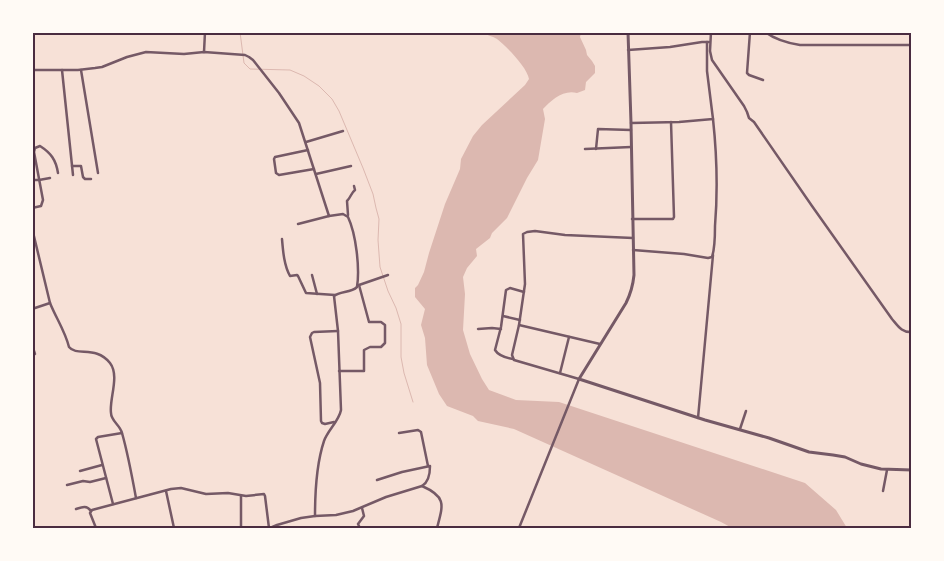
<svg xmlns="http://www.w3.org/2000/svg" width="944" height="561" font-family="'DM Sans',sans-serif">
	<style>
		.water { fill: #dcb8b0 }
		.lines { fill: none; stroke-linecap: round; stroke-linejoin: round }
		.stream { stroke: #dcb8b0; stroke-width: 1 }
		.minor { stroke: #755966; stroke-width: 2.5 }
		.tertiary { stroke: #755966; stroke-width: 3 }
		.neatline { fill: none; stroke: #4a2c40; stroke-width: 2 }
	</style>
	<rect width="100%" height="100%" fill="#f7e1d7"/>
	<path class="water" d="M 482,33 L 581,33 L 580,37 L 586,50 L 587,55 L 592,61 L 595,66 L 595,73 L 586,82 L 585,90 L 577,93 C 564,89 551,100 543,109 L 545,119 L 538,160 L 527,178 L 507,218 L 492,233 L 490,238 L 476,249 L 477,256 L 467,268 L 463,277 L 465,294 L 463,330 L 470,354 L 482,379 L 489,390 L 516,400 L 559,402 L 805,483 L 836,510 L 847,528 L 732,528 L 721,522 L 514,429 L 478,421 L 473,416 L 447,406 L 439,394 L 427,365 L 425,338 L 421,325 L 425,309 L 415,297 L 415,288 L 418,285 L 424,272 L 429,253 L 445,204 L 460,169 L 461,159 L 473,136 L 482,125 L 525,85 L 529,79 C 527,67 506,46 497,39 C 492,36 487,35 482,33 Z"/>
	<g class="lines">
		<polyline class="stream" points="240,32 244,63 250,69 290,70 304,76 319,86 332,99 339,111 363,168 373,194 376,208 379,219 378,240 380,267 388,291 396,308 401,324 401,357 404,373 413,402"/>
		<g class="minor">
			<path d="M 711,32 L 710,51 L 712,60 L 744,106 L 747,112 L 749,118 L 754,122 L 812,206 L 892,319 C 898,326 902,333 912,332"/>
			<polyline points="750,32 747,73 749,75 763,80"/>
			<path d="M 765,32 C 776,40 787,43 800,45 L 912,45"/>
			<polyline points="628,50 670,47 702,42 709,42"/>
			<polyline points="204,52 205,32"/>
			<path d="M 32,70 L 78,70 L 95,68 L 102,67 L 127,57 L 146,52 L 184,54 L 204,52 L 245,55 L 249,57 L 253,60 L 279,93 L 299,123 L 329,216 L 343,214 L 348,217 C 356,234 360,268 357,287 C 351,293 340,291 334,296 L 338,331 L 341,410 C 339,421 328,430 324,441 C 317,462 315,494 315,516"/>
			<polyline points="62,70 73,175"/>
			<polyline points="81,70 98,173"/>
			<polyline points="631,123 679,122 713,119 707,71 707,42"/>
			<polyline points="306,142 343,131"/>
			<polyline points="585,149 631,147"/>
			<polyline points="596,149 598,129 631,130"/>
			<polyline points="308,150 275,157 274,159 276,173 279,175 314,169"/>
			<polyline points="72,166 81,166 83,177 85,179 91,179"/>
			<polyline points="316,174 351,166"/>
			<polyline points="32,180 39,180 50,178"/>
			<path d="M 32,208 L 41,206 L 43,200 L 34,152 L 35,148 L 40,146 C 51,153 56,160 58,173"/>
			<path d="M 348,215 L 347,201 C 351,197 351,193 355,190 L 354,186"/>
			<polyline points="632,219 673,219 674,217 671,122"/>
			<polyline points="298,224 329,216"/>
			<path d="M 32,228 L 50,303 C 56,318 65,331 69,347 C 77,357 96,345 110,363 C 120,376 109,399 111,413 C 111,421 120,425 122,433 C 128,454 132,476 136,498"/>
			<path d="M 282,239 C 283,251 284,265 290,276 L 297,275 L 298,276 L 306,293 L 335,295"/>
			<path d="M 633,250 L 684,254 L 708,258 L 712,257 C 715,248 715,236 715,226 C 718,189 717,156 713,119"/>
			<polyline points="312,275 317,294"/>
			<polyline points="359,285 388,275"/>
			<polyline points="32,309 50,303"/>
			<polyline points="503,316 520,320"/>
			<polyline points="519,325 600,344"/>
			<polyline points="478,329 492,328 501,329"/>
			<polyline points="32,345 35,354"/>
			<path d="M 513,359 C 507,358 498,355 495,350 L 501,327 L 506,290 L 510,288 L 524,292"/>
			<polyline points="339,371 364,371 364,350 370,347 381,347 385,343 385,325 381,322 369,322 359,285"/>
			<polyline points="560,373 569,337"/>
			<polyline points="698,418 713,255"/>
			<polyline points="334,422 325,424 322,423 321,421 320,383 310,337 312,333 314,332 338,331"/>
			<polyline points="740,429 746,411"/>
			<polyline points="399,433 418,430 421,432 428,466"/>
			<polyline points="80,471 102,465"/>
			<polyline points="67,485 83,481 90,482 106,478"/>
			<path d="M 422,486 C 447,497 443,505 437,528"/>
			<polyline points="166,491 174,528"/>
			<polyline points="883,491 887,470"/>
			<polyline points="241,496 241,528"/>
			<polyline points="113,504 96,439 98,437 122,433"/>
			<path d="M 76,509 C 82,507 87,505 91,511"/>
			<polyline points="96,528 90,513 92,510 171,489 181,488 206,494 228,493 246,496 264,494 265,496 269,528"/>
			<path d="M 270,528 L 277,525 L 301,518 L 315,516 L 336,515 L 353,511 L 386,497 L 422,486 C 429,482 430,474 430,466 L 402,472 L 377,480"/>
			<polyline points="360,528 358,524 364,516 362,508"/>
			<polyline points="519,528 579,379 514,360 512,355 519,325 525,284 523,234 527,232 535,231 565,235 633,238"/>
		</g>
		<path class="tertiary" d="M 628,32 L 631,123 L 634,275 C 633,285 631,293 626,303 L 579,379 L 705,420 L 769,438 L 809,452 L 833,455 L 845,457 L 861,464 L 881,469 L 912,470"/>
	</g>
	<rect width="944" height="561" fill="none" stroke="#fffaf5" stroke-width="68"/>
	<rect x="34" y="34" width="876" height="493" class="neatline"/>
</svg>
